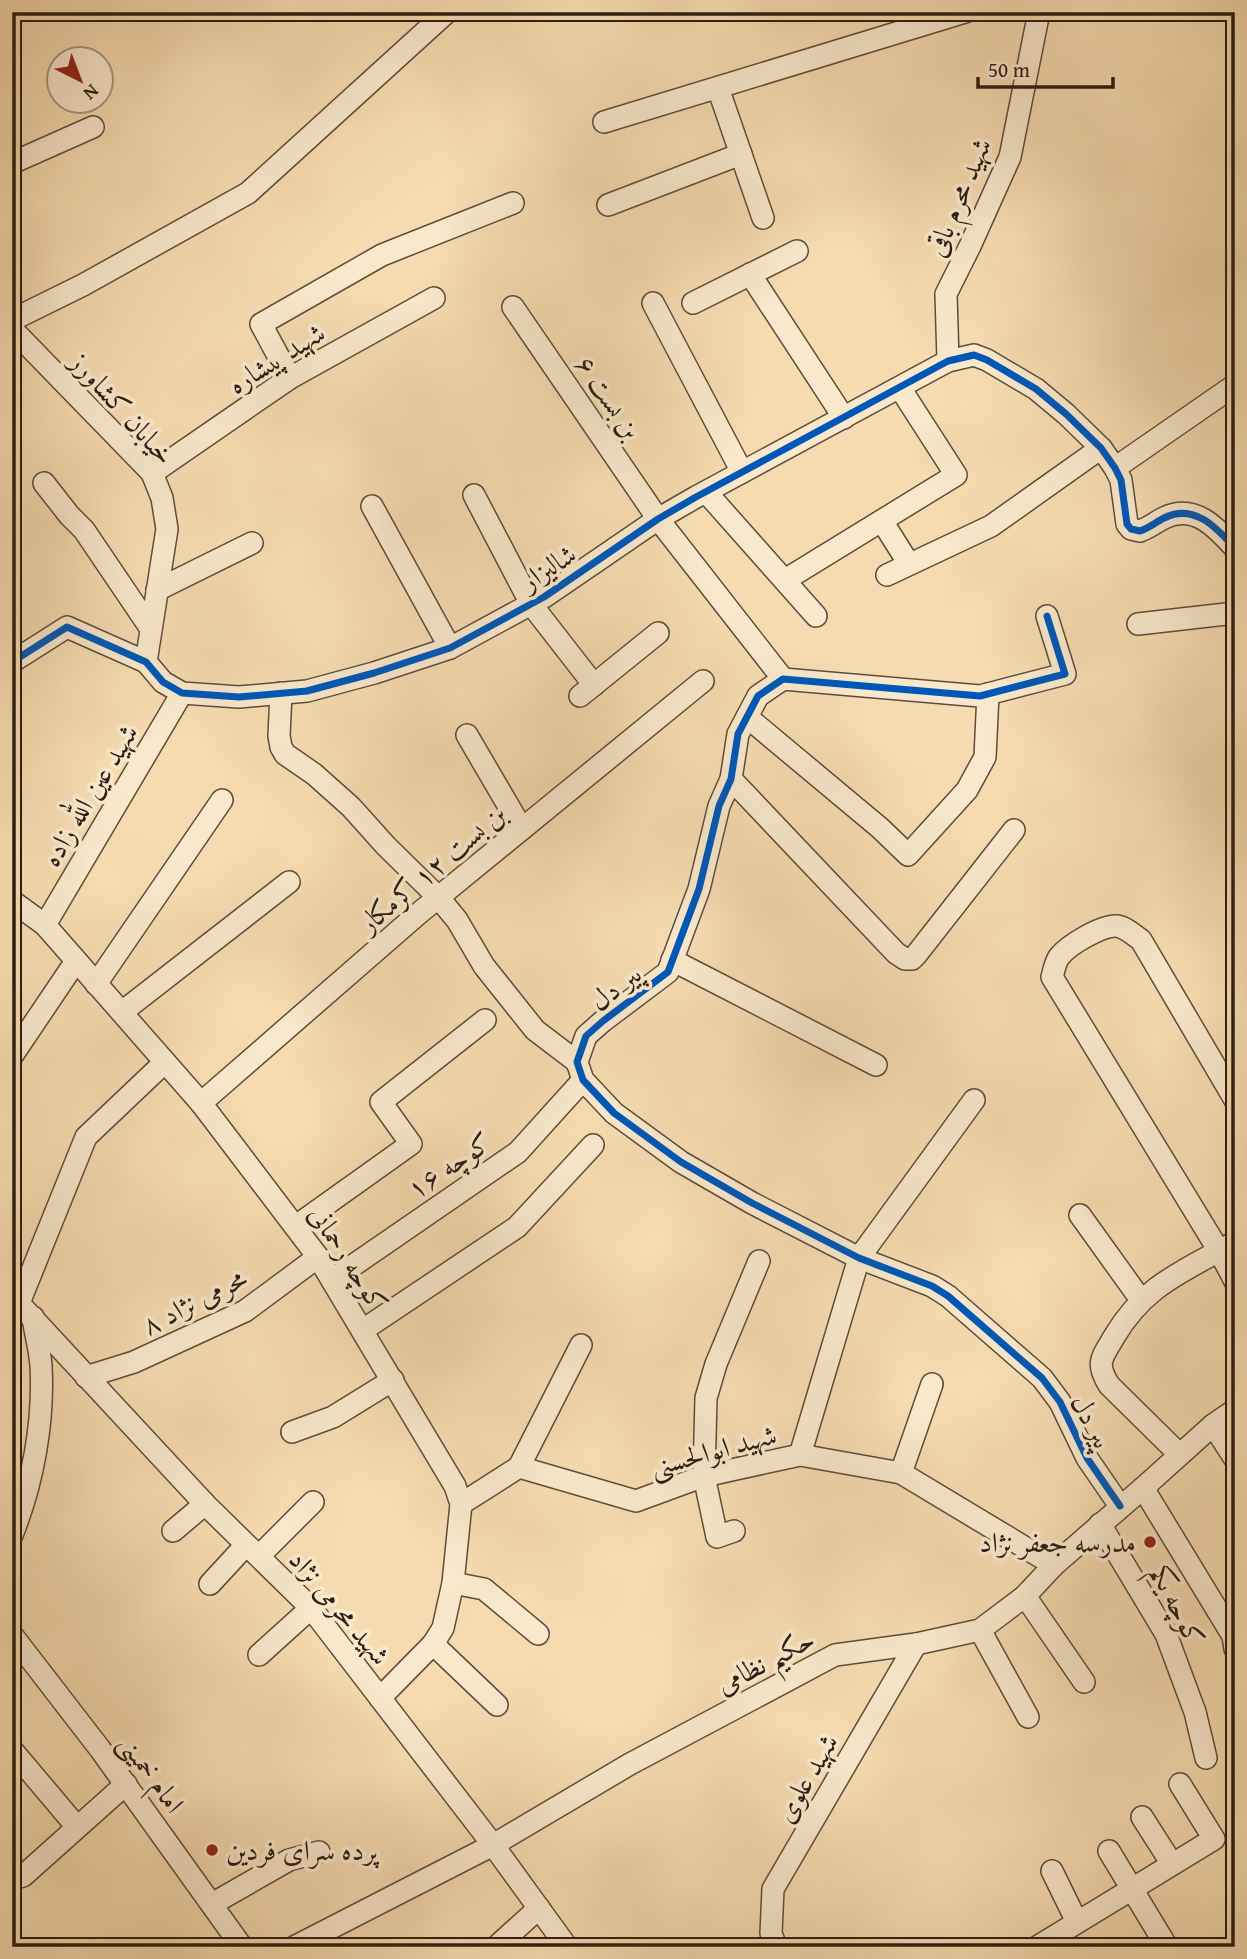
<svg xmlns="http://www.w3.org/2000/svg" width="1247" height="1959" font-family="'Gentium Book Plus',Amiri,serif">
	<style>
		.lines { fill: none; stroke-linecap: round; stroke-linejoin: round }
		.minor-casing { stroke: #5e4c38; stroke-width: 24 }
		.minor { stroke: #f9e8cc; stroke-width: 21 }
		.cycleway-casing { stroke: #f9e8cc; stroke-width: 11 }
		.cycleway { stroke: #0057b8; stroke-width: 7 }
		.poi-dot { fill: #8f2418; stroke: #f9e8cc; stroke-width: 2.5 }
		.labels { text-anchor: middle; stroke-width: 7; stroke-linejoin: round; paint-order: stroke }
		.street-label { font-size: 28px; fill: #2c1d10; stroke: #f9e8cc }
		.poi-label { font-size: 28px; fill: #2c1d10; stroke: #f9e8cc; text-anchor: end }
	</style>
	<rect width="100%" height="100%" fill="#f6dbb0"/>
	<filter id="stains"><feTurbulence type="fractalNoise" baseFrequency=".00286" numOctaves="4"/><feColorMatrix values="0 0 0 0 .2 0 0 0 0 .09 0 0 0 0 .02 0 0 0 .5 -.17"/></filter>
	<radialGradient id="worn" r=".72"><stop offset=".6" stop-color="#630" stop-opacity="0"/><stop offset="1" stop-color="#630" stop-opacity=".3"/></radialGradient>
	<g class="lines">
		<g class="minor-casing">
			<g id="minor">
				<polyline points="718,88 763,218"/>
				<polyline points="604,122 965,12"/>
				<polyline points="12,163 93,127"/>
				<polyline points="608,205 741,154"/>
				<polyline points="750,274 844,418"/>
				<polyline points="653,303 742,472"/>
				<polyline points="693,303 797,251"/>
				<polyline points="513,307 658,519 783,679"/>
				<polyline points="12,320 83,285 248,193 447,12"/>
				<polyline points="12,329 152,473 162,498 167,529 146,662"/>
				<polyline points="948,361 946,294 970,246 1010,157 1039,12"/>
				<polyline points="290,378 261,324 382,255 513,203"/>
				<polyline points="1115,468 1235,385"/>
				<polyline points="152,473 290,378 434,298"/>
				<polyline points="44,483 69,515 84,530 151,629"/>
				<polyline points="706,492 816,616"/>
				<polyline points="474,495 531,604 594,685"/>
				<polyline points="372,506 450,648"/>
				<polyline points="882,521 909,564"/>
				<polyline points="887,575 991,526 1101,448"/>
				<polyline points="785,580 956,475 900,388"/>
				<polyline points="157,590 252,543"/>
				<polyline points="1047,616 1065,674 980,696 783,679 758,696 738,734 731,779 719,806 699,889 668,972 603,1021 586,1036 577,1062 583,1080 614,1113 681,1162 752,1203 859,1258 932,1286 948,1296 1042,1378 1060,1402 1087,1458 1120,1506"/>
				<polyline points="1138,624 1235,613"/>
				<path d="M 12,662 L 67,627 L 146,662 L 163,682 L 182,693 L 239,697 L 307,691 L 374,673 L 450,648 L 544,597 L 658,519 L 696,497 L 948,361 L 974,355 L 987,360 L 1036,389 L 1066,414 L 1101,448 L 1115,468 L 1121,480 L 1127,524 L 1131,529 L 1140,531 C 1149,528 1156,522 1164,518 C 1194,503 1216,527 1235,548"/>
				<polyline points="281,693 279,736 281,747 285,754 314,774 351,807 386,846 438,897 457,920 484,966 535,1030 577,1062"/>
				<polyline points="580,696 658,633"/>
				<polyline points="747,717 880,828 908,855 967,790 985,757 988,694"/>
				<polyline points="467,735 522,829"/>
				<polyline points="731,779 896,953 905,959 912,959 916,955 1014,830"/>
				<polyline points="12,901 45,925 201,1103 318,1257 455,1486 461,1504 453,1583 443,1628 433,1644 380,1698"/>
				<polyline points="45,925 182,693"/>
				<polyline points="672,960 876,1065"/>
				<polyline points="96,984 222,800"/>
				<polyline points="122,1012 289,882"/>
				<polyline points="12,1056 76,961"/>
				<path d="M 1235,1100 L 1141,940 C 1134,935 1125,927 1117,926 C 1102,925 1068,945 1059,957 C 1055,963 1054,970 1052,977 L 1219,1251 L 1235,1281"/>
				<polyline points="201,1103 418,914 703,681"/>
				<polyline points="1080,1215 1141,1300"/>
				<polyline points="296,1226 411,1144 381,1102 485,1020"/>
				<polyline points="332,1280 518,1152 583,1080"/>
				<polyline points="12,1296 205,1504 311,1608 493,1845 567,1947"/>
				<polyline points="19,1303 86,1137 165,1062"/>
				<polyline points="363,1330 517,1227 593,1145"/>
				<polyline points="86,1377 134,1362 245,1311 318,1257"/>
				<polyline points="1213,1425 1235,1459"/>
				<polyline points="292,1432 333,1417 393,1380"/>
				<path d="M 1179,1454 L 1109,1385 C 1095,1362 1102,1358 1114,1337 C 1145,1284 1185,1271 1235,1242"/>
				<polyline points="800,1455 859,1258 974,1100"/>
				<polyline points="519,1467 581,1345"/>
				<polyline points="901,1473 932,1384"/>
				<polyline points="1143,1488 1233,1636 1235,1649"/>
				<polyline points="461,1504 519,1467 636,1501 704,1476 800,1455 901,1473 1054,1565"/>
				<polyline points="1100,1524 1166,1634 1195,1712 1206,1758"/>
				<polyline points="173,1531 205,1504"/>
				<polyline points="734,1531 717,1537 704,1476 706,1398 716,1364 759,1261"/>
				<path d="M 12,1535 C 33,1483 44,1422 41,1366 C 40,1350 35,1333 33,1317"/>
				<polyline points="259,1556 313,1502"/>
				<polyline points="453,1583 484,1589 538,1634"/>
				<polyline points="210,1584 246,1545"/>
				<polyline points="1025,1596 1084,1682"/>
				<polyline points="980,1630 1028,1717"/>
				<polyline points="12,1635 100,1749 242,1947"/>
				<polyline points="433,1644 497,1705"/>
				<polyline points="259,1655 311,1608"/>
				<polyline points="12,1750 77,1827"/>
				<polyline points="1142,1817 1172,1864"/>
				<polyline points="1109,1851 1167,1947"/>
				<polyline points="1052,1871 1077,1922"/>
				<polyline points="12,1879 23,1876 126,1784"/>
				<polyline points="212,1904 289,1860 319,1852"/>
				<polyline points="294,1947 493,1845 630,1764 835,1655 916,1644 980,1630 1025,1596 1054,1565 1143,1488 1213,1425 1235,1410"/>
				<polyline points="496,1947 539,1908"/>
				<polyline points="776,1947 771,1933 773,1889 916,1644"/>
				<polyline points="1037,1947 1214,1839 1180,1784"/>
			</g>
		</g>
		<use href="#minor" class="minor"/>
		<g class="cycleway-casing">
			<g id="cycleway">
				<polyline points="1047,616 1065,674 980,696 783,679 758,696 738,734 731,779 719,806 699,889 668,972 603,1021 586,1036 577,1062 583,1080 614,1113 681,1162 752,1203 859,1258 932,1286 948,1296 1042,1378 1060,1402 1087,1458 1120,1506"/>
				<path d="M 12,662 L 67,627 L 146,662 L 163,682 L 182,693 L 239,697 L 307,691 L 374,673 L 450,648 L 544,597 L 658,519 L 696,497 L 948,361 L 974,355 L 987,360 L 1036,389 L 1066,414 L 1101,448 L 1115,468 L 1121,480 L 1127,524 L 1131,529 L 1140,531 C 1149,528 1156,522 1164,518 C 1194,503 1216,527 1235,548"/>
			</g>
		</g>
		<use href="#cycleway" class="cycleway"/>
	</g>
	<g class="poi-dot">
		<circle cx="1150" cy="1542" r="7"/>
		<circle cx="212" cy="1850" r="7"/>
	</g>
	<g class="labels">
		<g class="street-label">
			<text transform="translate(958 197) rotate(-67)" y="10">شهید محرم باقی</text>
			<text transform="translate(276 358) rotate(-32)" y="10">شهید پیشاره</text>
			<text transform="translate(609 397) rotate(56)" y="10">بن بست ۶</text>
			<text transform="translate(123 408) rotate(48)" y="10">خیابان کشاورز</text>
			<text transform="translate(548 567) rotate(-33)" y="10">شالیزار</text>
			<text transform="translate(89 795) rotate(-59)" y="10">شهید عین الله زاده</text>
			<text transform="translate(432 868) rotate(-40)" y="10">بن بست ۱۲ کرمکار</text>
			<text transform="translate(615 987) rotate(-38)" y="10">پیر دل</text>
			<text transform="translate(449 1165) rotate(-34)" y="10">کوچه ۱۶</text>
			<text transform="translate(349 1258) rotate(57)" y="10">کوچه رحمانی</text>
			<text transform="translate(194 1301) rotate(-27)" y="10">محرمی نژاد ۸</text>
			<text transform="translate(1092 1421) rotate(62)" y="10">پیر دل</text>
			<text transform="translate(713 1450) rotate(-15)" y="10">شهید ابوالحسنی</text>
			<text transform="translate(1178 1605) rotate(63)" y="10">کوچه یکم</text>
			<text transform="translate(340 1607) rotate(50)" y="10">شهید محرمی نژاد</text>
			<text transform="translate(765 1661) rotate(-28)" y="10">حکیم نظامی</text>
			<text transform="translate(152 1773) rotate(54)" y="10">امام خمینی</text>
			<text transform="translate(806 1778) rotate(-60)" y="10">شهید علوی</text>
		</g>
		<g class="poi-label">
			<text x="1136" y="1552">مدرسه جعفر نژاد</text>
			<text x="226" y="1860" text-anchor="start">پرده سرای فردین</text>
		</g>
	</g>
	<rect width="1247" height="1959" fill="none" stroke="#f6dbb0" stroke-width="42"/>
	<rect x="14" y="14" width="1219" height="1931" fill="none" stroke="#2c1d10" stroke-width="3.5"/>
	<rect x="21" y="21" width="1205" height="1917" fill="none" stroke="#2c1d10" stroke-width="2"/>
	<g transform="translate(80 80) rotate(138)"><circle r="33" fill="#f9e8cc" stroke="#a79781" stroke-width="2"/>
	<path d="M0-5L12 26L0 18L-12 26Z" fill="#8f2418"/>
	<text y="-10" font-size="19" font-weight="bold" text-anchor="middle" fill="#2c1d10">N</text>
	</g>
	<path d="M978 77v10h135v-10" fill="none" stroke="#2c1d10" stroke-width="3.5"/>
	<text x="988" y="77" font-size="21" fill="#2c1d10" stroke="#f9e8cc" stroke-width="5" paint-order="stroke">50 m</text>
	<rect width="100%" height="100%" filter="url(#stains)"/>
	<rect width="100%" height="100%" fill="url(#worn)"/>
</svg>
